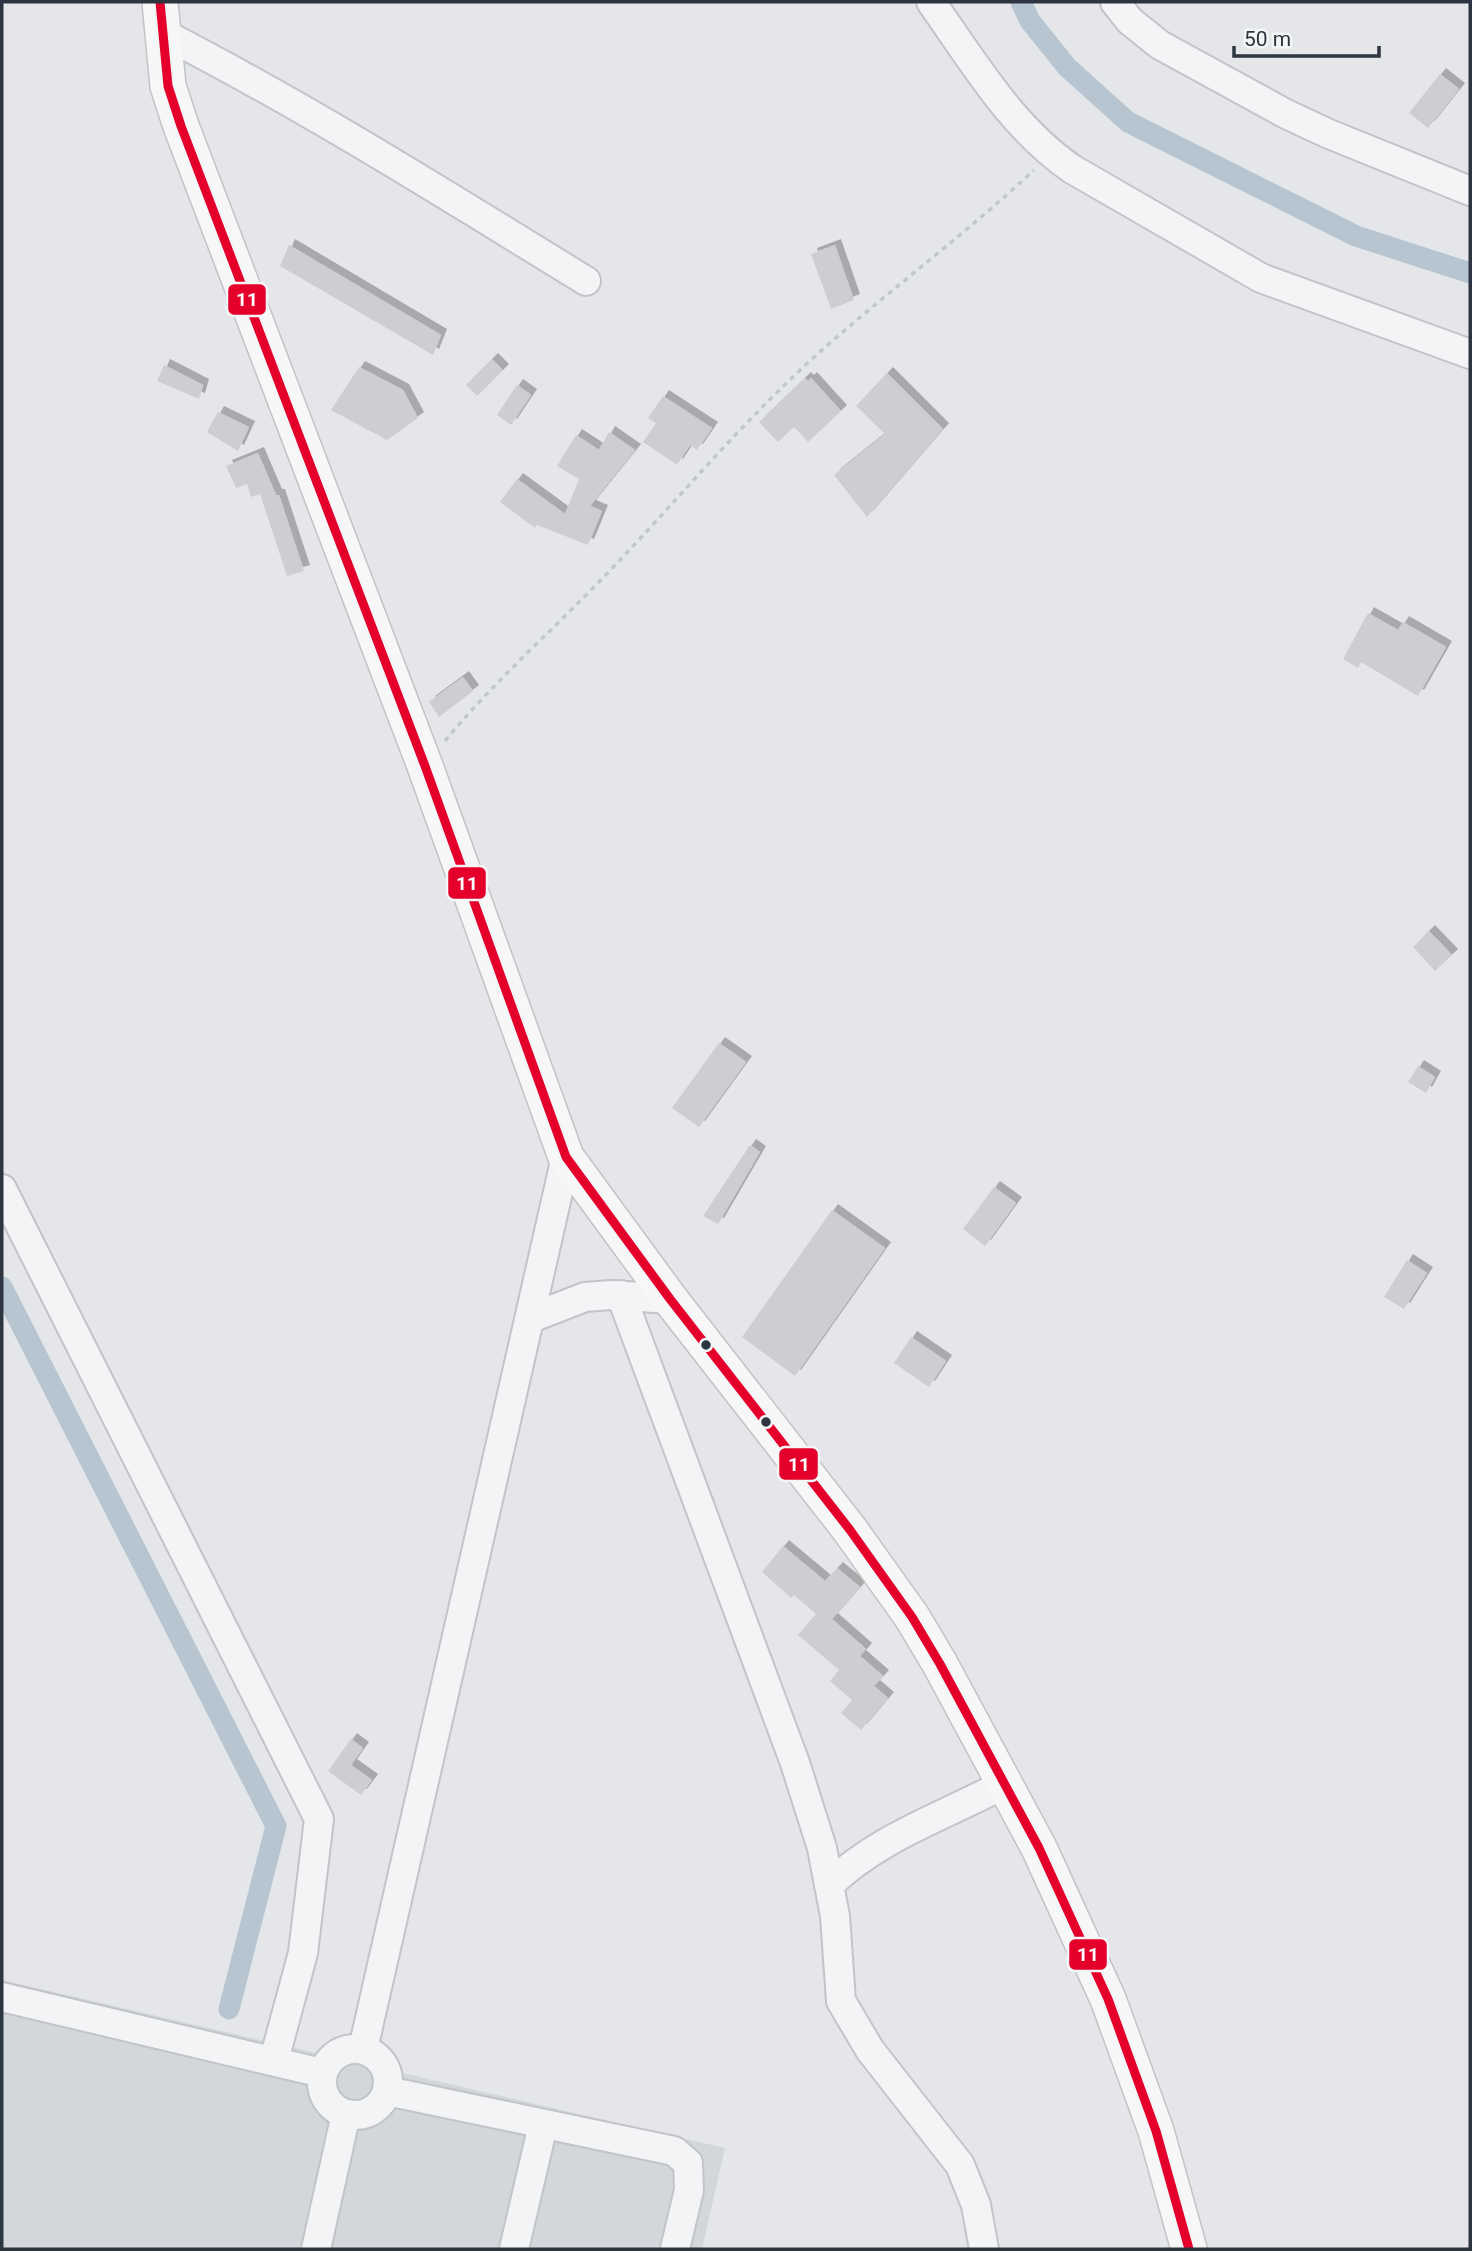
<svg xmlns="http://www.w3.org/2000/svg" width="1472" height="2251" font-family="Roboto,sans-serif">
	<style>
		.built { fill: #d3d6db }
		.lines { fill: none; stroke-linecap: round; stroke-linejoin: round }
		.canal { stroke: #b6c5d0; stroke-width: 21 }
		.building { fill: #cdced1; filter: url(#shadow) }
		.minor-casing { stroke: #c3c4c7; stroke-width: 32 }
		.major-casing { stroke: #c1c3c6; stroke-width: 38 }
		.path { stroke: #c4c7c8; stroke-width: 3.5; stroke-dasharray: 5 5; stroke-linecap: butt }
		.minor { stroke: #f3f4f5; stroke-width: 28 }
		.major { stroke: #f7f7f7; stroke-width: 35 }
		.bus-1-casing { stroke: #f3f5f7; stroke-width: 14 }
		.bus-1 { stroke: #e4002b; stroke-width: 9 }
		.bus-dot { fill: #2d3640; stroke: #f3f5f7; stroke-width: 2.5 }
		.line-badge { stroke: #f3f5f7; stroke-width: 2.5 }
		.badge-label { font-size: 19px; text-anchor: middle; font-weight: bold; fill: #fff }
	</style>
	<defs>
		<filter id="shadow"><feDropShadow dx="6" dy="-6" stdDeviation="0" flood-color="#0004"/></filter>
	</defs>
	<rect width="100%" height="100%" fill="#e4e6e9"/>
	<polygon class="built" points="2,1980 725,2148 702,2249 2,2249"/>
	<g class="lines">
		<g class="canal">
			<polyline points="1021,2 1030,21 1067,67 1128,122 1356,236 1470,273"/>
			<polyline points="2,1287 276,1826 229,2009"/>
		</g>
	</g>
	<g class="building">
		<polygon points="1440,74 1459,89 1428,128 1409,113"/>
		<polygon points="289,245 441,335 433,355 280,266"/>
		<polygon points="835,245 854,300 831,309 811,254"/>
		<polygon points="492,359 503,370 477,396 466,385"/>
		<polygon points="164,365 203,385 199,399 157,381"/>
		<polygon points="359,367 403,390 418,418 387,440 331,410"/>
		<polygon points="887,373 943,429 867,517 834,475 885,434 856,406"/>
		<polygon points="805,378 808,381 811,378 841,411 808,442 794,427 778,442 759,422"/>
		<polygon points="517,385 531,395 511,425 497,415"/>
		<polygon points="663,396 712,428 697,450 690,445 677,465 643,442 656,423 648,418"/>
		<polygon points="218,412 249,427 238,451 207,432"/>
		<polygon points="609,432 635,450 590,506 602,511 588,545 537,525 535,528 500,502 517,479 565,514 579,479 557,466 576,435 599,450"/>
		<polygon points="258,453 276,495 279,495 304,571 287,576 260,494 251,497 247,484 236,488 226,466"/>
		<polygon points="1368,613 1398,630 1403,622 1446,647 1418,696 1361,662 1358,668 1343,659"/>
		<polygon points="463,677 473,691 439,717 429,702"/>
		<polygon points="1429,931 1452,955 1435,971 1413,947"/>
		<polygon points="719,1043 746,1062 699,1127 672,1108"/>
		<polygon points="1418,1066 1435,1077 1426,1093 1408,1082"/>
		<polygon points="750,1145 760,1152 718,1224 703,1216"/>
		<polygon points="994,1187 1016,1203 985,1246 963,1229"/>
		<polygon points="832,1210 885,1248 795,1376 742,1337"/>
		<polygon points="1407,1260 1427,1273 1404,1309 1384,1297"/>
		<polygon points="911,1337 946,1361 929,1387 894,1363"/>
		<polygon points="783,1546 825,1581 837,1568 860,1587 832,1619 866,1649 860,1656 883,1676 874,1686 888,1698 861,1730 841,1713 852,1700 830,1681 839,1670 798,1635 816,1614 794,1595 791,1598 762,1572"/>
		<polygon points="351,1739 363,1748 351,1765 372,1780 361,1795 328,1771"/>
	</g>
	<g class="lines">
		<g class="minor-casing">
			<g id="minor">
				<path d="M 931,2 C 973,61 1011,127 1072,169 L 1261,278 L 1470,354"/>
				<polyline points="1115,2 1130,21 1160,45 1286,114 1329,134 1470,191"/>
				<path d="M 162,33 C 308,108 446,195 586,281"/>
				<polyline points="2,1189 319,1819 303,1953 274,2060"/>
				<polyline points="621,1295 795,1763 822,1848 835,1916 841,2001 870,2050 960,2165 976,2205 984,2249"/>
				<polyline points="531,1318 585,1297 611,1295 670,1299"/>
				<path d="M 829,1885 C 880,1836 945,1816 1006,1783"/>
				<polyline points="2,1997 322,2073"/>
				<circle cx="355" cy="2082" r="33"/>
				<polyline points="363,2049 566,1157"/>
				<polyline points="387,2091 674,2151 688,2163 689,2190 675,2249"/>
				<polyline points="316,2249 346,2114"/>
				<polyline points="514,2249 543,2125"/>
			</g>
		</g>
		<g class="major-casing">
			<polyline id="major" points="160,2 168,86 181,126 425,766 566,1157 670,1299 850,1530 912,1617 940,1664 1039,1848 1108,1999 1156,2131 1189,2249"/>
		</g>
		<path class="path" d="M 445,741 C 491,685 545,637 596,585 C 678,501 753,407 844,331 C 907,277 973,227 1034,170"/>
		<use href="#minor" class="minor"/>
		<use href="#major" class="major"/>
		<g class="bus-1-casing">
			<polyline id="bus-1" points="160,2 168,86 181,126 425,766 566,1157 670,1299 850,1530 912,1617 940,1664 1039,1848 1108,1999 1156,2131 1189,2249"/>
		</g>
		<use href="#bus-1" class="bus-1"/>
	</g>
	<g class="bus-dot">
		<circle cx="706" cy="1345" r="6"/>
		<circle cx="766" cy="1422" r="6"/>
	</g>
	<g class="line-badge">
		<rect x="227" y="283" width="40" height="33" rx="7" fill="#e4002b"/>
		<rect x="447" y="866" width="40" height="34" rx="7" fill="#e4002b"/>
		<rect x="778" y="1447" width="41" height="34" rx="7" fill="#e4002b"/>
		<rect x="1068" y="1938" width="40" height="33" rx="7" fill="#e4002b"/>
	</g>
	<g class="badge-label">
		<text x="247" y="306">11</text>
		<text x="467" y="890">11</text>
		<text x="799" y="1471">11</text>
		<text x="1088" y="1961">11</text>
	</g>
	<rect width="1472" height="2251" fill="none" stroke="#2d3640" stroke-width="7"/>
	<path d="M1234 46v10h145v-10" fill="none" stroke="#2d3640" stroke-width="3.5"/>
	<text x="1244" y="46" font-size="21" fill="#2d3640" stroke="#f3f5f7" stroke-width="5" paint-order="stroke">50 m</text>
</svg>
